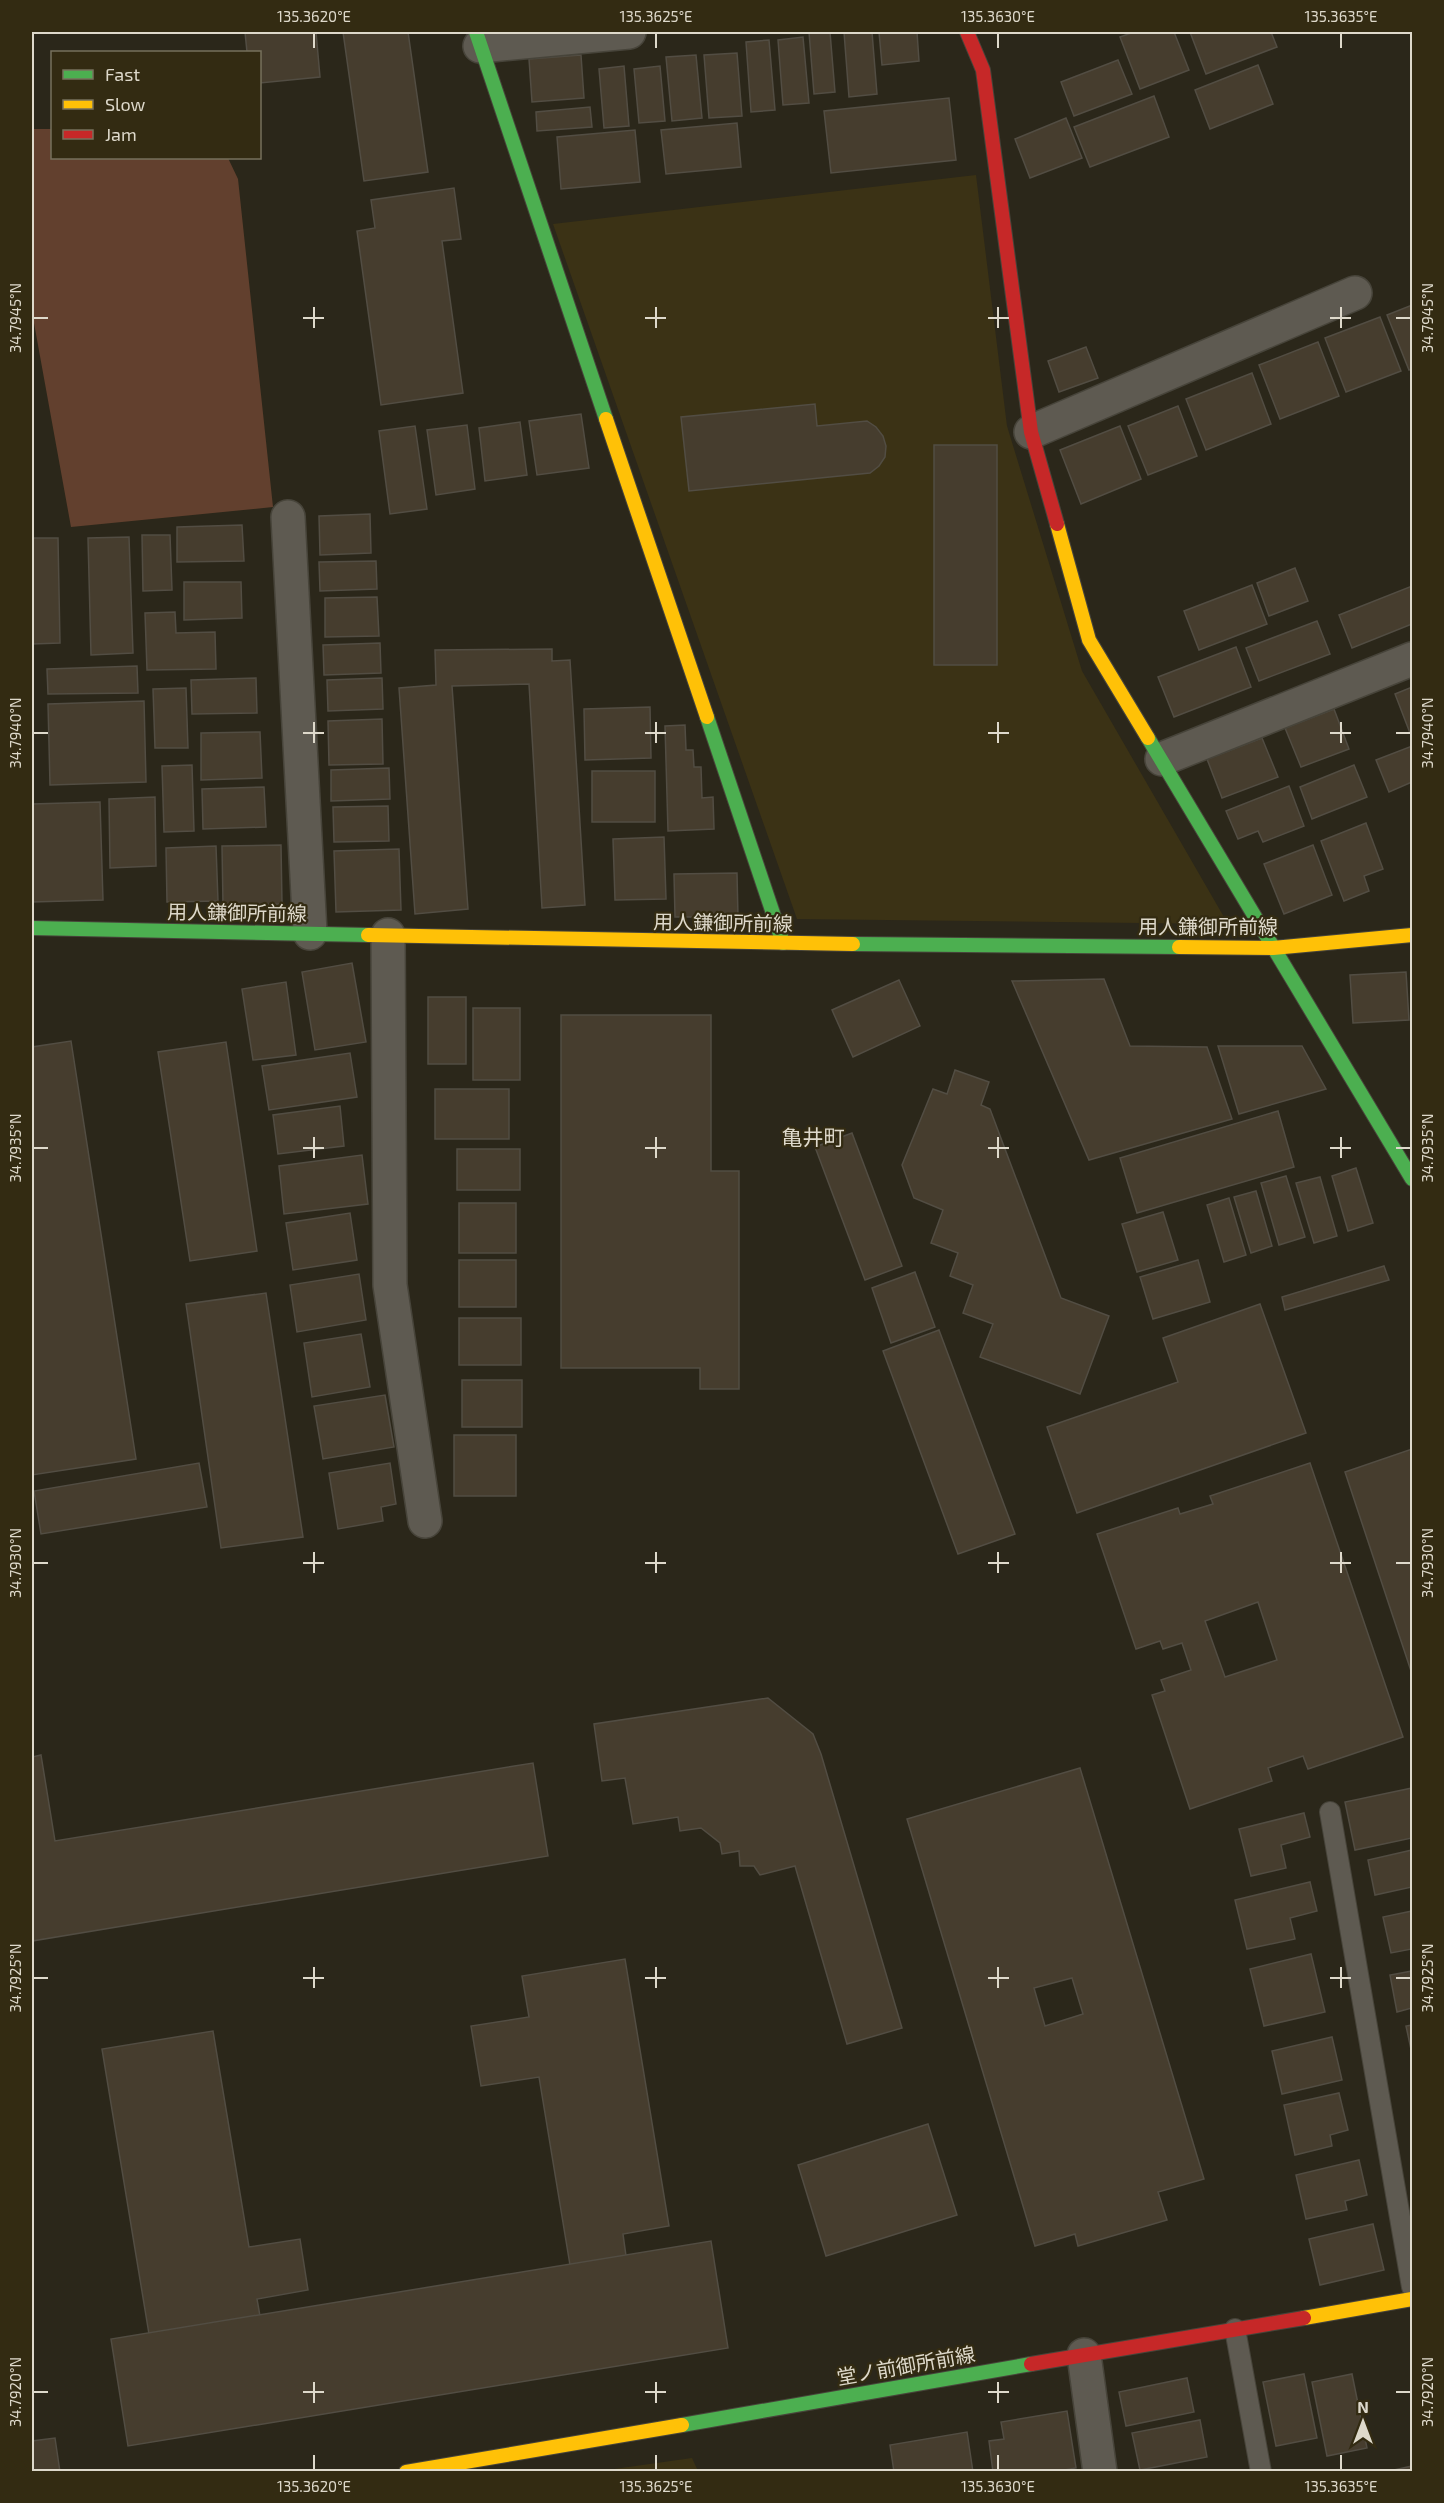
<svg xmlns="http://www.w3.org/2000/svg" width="1444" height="2503" font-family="'Exo 2','Noto Sans JP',sans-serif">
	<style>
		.built { fill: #3b3215 }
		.green { fill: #62402e }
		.building { fill: #463d2e; stroke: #524d43; stroke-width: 1.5; fill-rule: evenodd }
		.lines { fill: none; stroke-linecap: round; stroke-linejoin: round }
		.lane-casing { stroke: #47443a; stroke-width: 22 }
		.street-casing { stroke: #47443a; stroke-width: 36 }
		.fast-casing { stroke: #47443a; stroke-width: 16 }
		.slow-casing { stroke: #47443a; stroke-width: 16 }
		.jam-casing { stroke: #47443a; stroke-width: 16 }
		.lane { stroke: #5e5a51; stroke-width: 20 }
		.street { stroke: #5e5a51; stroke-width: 33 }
		.fast { stroke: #4caf50; stroke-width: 14 }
		.slow { stroke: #ffc107; stroke-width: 14 }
		.jam { stroke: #c62828; stroke-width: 14 }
		.ticks { fill: none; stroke: #ded9cb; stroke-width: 2 }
		.labels { text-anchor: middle; stroke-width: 4.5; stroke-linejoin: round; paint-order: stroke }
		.street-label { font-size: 20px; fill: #ded9cb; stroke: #332b12 }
		.neighbourhood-label { font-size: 21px; fill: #ded9cb; stroke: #332b12 }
		.neatline { fill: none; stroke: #ded9cb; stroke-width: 2 }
		.ticks-label { font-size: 15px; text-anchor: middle; fill: #ded9cb }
	</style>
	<rect width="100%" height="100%" fill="#2b271a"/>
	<g class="built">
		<polygon points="976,175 1007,426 1082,671 1228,924 797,919 553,224"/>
		<polygon points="692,2458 698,2471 600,2471"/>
	</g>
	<polygon class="green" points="32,129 52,129 52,158 228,158 238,179 273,507 71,527 32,312"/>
	<g class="building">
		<polygon points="245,32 316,32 320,77 260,83 260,52 247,52"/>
		<polygon points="343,32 408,32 428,172 364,181"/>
		<polygon points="809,32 830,32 835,92 814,94"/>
		<polygon points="844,32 872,32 877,94 849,97"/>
		<polygon points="879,32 917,32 919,61 882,65"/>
		<polygon points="1134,32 1174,32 1189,70 1140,89 1120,37"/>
		<polygon points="1190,32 1271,32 1277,47 1206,74"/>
		<polygon points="803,37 809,103 783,105 778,40"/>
		<polygon points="769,40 775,110 751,112 746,42"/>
		<polygon points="737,53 742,116 709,118 704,55"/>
		<polygon points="581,55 584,98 532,102 529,59"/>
		<polygon points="696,55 702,118 672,121 666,57"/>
		<polygon points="1118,60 1132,94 1074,116 1061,82"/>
		<polygon points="1258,65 1273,104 1210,129 1195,90"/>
		<polygon points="624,66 629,126 604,128 599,69"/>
		<polygon points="660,66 665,121 639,123 634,69"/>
		<polygon points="1154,96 1169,137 1090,167 1074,127"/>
		<polygon points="949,98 956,160 831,173 824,111"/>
		<polygon points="590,107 592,127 537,131 536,112"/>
		<polygon points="1066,118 1082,158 1030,178 1015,139"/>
		<polygon points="737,123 741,167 666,174 661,130"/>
		<polygon points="635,130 640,182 561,189 557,137"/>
		<polygon points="454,188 461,239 442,241 463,393 381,405 357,231 375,228 371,200"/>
		<polygon points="1412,305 1412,369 1409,370 1387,315"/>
		<polygon points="1380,317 1401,371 1346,392 1325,338"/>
		<polygon points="1318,342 1339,396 1280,419 1259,365"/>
		<polygon points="1086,347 1098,378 1059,392 1048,361"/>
		<polygon points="1252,373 1271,424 1206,450 1186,399"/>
		<polygon points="815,404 817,426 867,421 876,427 883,436 886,446 885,457 879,466 870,473 689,491 681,417"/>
		<polygon points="1178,406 1197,456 1148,475 1128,426"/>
		<polygon points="581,414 589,468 537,475 529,421"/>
		<polygon points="520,422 527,475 485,481 479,428"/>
		<polygon points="467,425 475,489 436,495 427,430"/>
		<polygon points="415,426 427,509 390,514 379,431"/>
		<polygon points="1120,426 1141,479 1081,504 1060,450"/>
		<rect x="934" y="445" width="63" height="220"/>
		<polygon points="370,514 371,553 320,555 319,516"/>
		<polygon points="242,525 244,561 177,562 177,527"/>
		<polygon points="142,535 170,535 172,590 143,591"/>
		<polygon points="129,537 133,653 91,655 88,538"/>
		<polygon points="32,538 58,538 60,643 32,644"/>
		<polygon points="376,561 377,589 320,591 319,562"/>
		<polygon points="1295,568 1308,601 1269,616 1257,583"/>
		<polygon points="184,582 241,582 242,618 184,620"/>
		<polygon points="1252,585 1267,624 1199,650 1184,611"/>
		<polygon points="1412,586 1412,624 1352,648 1339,615"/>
		<polygon points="377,597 379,636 325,637 325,598"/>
		<polygon points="175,612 176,633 215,632 216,669 147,670 145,613"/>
		<polygon points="1317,621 1330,654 1259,681 1246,648"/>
		<polygon points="380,643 381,673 324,675 323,645"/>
		<polygon points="1236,647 1251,687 1174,717 1158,677"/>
		<polygon points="552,649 552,661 570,660 585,905 542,908 529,684 452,686 468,909 415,914 399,688 436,685 435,650"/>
		<polygon points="137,666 138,693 48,694 47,669"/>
		<polygon points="256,678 257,713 192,714 191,680"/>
		<polygon points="382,678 383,709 328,711 327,680"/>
		<polygon points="1412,687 1412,733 1410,733 1395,694"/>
		<polygon points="186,688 188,748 155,748 153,689"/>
		<polygon points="144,701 146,782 50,785 48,704"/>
		<polygon points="650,707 651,758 585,760 584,709"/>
		<polygon points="1334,709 1349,749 1301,767 1285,728"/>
		<polygon points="382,719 383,764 329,765 328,721"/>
		<polygon points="685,725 686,750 693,750 694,767 701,767 702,798 713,797 714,829 668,831 665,726"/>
		<polygon points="260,732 262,778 201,780 201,733"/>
		<polygon points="1262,738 1278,777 1222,798 1207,759"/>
		<polygon points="1412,746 1412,782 1389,792 1376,760"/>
		<polygon points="192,765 194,831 164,832 162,766"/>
		<polygon points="1354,765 1367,797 1312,819 1300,787"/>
		<polygon points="389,768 390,799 331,801 331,770"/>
		<rect x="592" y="771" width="63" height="51"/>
		<polygon points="1289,786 1304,826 1263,842 1258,831 1238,839 1226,811"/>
		<polygon points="264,787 266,827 203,829 202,789"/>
		<polygon points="155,797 156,866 110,868 109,799"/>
		<polygon points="100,802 103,900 32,902 32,804"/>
		<polygon points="388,806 389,841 334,842 333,807"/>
		<polygon points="1366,823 1383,869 1364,876 1369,891 1344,901 1321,841"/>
		<polygon points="664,837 666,899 615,900 613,839"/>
		<polygon points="281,845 282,904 223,905 222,846"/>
		<polygon points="1313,845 1332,895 1284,914 1264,864"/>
		<polygon points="216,846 218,901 167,902 166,848"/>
		<polygon points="399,849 401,910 336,912 334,851"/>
		<polygon points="737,873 738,917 675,917 674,874"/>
		<polygon points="352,963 366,1042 315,1050 302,972"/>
		<polygon points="1406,972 1409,1020 1353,1023 1350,975"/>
		<polygon points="1104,979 1130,1046 1207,1047 1232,1119 1089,1160 1012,981"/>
		<polygon points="899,980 920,1026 853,1057 832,1010"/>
		<polygon points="286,982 296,1055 253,1060 242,989"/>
		<rect x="428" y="997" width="38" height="67"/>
		<rect x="473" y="1008" width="47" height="72"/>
		<polygon points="561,1015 711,1015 711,1171 739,1171 739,1389 700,1389 700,1368 561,1368"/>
		<polygon points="71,1041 136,1459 32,1475 32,1047"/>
		<polygon points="226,1042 257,1251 190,1261 158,1052"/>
		<polygon points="1218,1046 1302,1046 1326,1089 1239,1114"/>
		<polygon points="350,1053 357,1097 269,1110 262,1066"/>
		<polygon points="955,1070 989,1082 981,1105 990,1109 1061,1298 1109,1316 1080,1394 980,1357 993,1324 963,1313 973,1285 950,1276 958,1253 931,1243 943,1210 914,1198 902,1165 933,1089 947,1094"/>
		<rect x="435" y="1089" width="74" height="50"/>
		<polygon points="340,1106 344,1146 278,1154 273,1115"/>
		<polygon points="1278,1111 1294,1167 1137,1213 1120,1158"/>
		<polygon points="852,1133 902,1266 865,1280 815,1147"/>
		<rect x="457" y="1149" width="63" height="41"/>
		<polygon points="362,1155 368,1204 284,1214 279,1166"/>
		<polygon points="1356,1168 1373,1223 1348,1231 1332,1176"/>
		<polygon points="1286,1176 1305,1237 1279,1245 1261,1183"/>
		<polygon points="1320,1177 1337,1236 1314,1243 1296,1183"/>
		<polygon points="1256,1191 1272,1246 1251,1253 1234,1197"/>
		<polygon points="1229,1198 1246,1255 1224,1262 1207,1205"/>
		<rect x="459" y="1203" width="57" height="50"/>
		<polygon points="1163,1212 1178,1260 1137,1272 1122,1224"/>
		<polygon points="350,1213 357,1260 293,1270 286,1223"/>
		<rect x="459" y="1260" width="57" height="47"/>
		<polygon points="1198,1260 1210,1302 1153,1319 1140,1277"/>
		<polygon points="1384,1266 1389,1280 1285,1310 1282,1297"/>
		<polygon points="915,1272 935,1327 891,1343 872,1288"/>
		<polygon points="359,1274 366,1320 297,1332 290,1285"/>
		<polygon points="266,1293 303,1537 221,1548 186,1304"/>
		<polygon points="1260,1304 1306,1433 1077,1513 1047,1427 1178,1382 1163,1338"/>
		<rect x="459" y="1318" width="62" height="47"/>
		<polygon points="939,1330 1015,1534 958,1554 883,1351"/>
		<polygon points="361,1334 370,1387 312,1397 304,1343"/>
		<rect x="462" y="1380" width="60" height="47"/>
		<polygon points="385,1395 394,1447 323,1459 314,1406"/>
		<rect x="454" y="1435" width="62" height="61"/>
		<polygon points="1412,1449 1412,1674 1345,1472"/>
		<polygon points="199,1463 207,1507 41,1534 34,1491"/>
		<polygon points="390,1463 396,1504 381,1507 383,1521 338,1529 329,1473"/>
		<path d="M 1310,1463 L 1403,1737 L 1308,1769 L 1303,1756 L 1268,1768 L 1272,1781 L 1190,1809 L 1152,1695 L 1165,1691 L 1161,1680 L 1191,1670 L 1182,1643 L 1163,1649 L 1160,1641 L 1136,1649 L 1097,1534 L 1178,1508 L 1180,1514 L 1213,1504 L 1210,1496 ZM 1258,1602 L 1277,1660 L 1225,1677 L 1205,1621 Z"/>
		<polygon points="768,1698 813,1734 821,1754 902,2028 847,2044 795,1866 760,1875 754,1866 740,1866 739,1851 722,1854 720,1843 701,1828 680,1831 678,1817 633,1824 625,1778 602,1781 594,1724"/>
		<polygon points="41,1755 55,1841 533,1763 548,1856 32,1941 32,1757"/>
		<path d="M 1080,1768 L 1204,2179 L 1158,2192 L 1167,2220 L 1078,2246 L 1075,2234 L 1035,2246 L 907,1819 ZM 1072,1978 L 1083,2014 L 1045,2026 L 1034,1988 Z"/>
		<polygon points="1412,1788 1412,1838 1355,1850 1345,1802"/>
		<polygon points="1304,1813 1310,1837 1281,1845 1286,1868 1251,1876 1239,1829"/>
		<polygon points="1412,1850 1412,1887 1375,1895 1368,1860"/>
		<polygon points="1310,1882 1317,1911 1290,1918 1295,1939 1247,1949 1235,1900"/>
		<polygon points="1412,1911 1412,1949 1391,1953 1383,1917"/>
		<polygon points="1311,1954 1325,2012 1264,2026 1250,1969"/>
		<polygon points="625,1959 669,2226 623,2234 626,2256 570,2265 539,2077 481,2086 471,2026 529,2017 522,1976"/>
		<polygon points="1412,1971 1412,2008 1397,2012 1390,1975"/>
		<polygon points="1412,2025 1412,2054 1406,2026"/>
		<polygon points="213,2031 249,2247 300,2239 308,2290 257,2299 260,2316 149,2334 102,2049"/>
		<polygon points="1332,2037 1342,2080 1282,2094 1272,2051"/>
		<polygon points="1339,2093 1348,2130 1330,2135 1332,2146 1295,2155 1284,2105"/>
		<polygon points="928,2124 957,2215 826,2256 798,2165"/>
		<polygon points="1359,2160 1367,2195 1345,2201 1347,2210 1306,2219 1296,2175"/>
		<polygon points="1373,2224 1384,2270 1320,2285 1309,2239"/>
		<polygon points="711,2241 728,2348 128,2446 111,2339"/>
		<polygon points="1304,2374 1317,2438 1276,2446 1263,2382"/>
		<polygon points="1352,2374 1367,2448 1327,2456 1312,2382"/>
		<polygon points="1187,2378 1194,2412 1126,2426 1119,2392"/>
		<polygon points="1067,2411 1076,2468 1053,2472 993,2472 989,2441 1004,2439 1001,2422"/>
		<polygon points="1200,2420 1207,2457 1140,2470 1132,2433"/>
		<polygon points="967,2432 973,2472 894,2472 890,2445"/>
		<polygon points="55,2438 60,2472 32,2472 32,2441"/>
		<polygon points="1412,2466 1412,2472 1385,2472"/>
	</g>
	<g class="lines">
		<g class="lane-casing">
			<g id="lane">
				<polyline points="1330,1812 1412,2287"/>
				<polyline points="1235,2329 1261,2472"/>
			</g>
		</g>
		<g class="street-casing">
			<g id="street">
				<polyline points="480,46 629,32"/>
				<polyline points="1031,432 1355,293"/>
				<polyline points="288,517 310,933"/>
				<polyline points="1162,759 1412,659"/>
				<polyline points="388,935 390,1285 425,1521"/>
				<polyline points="1084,2355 1100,2472"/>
			</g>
		</g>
		<g class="fast-casing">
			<g id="fast">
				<polyline points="476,32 606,419"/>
				<polyline points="707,717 783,943"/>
				<polyline points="1148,738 1412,1179"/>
				<polyline points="32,928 368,935"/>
				<polyline points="853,944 1179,947"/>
				<polyline points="682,2425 1031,2364"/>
			</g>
		</g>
		<g class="slow-casing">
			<g id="slow">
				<polyline points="606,419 707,717"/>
				<polyline points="1057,524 1089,640 1148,738"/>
				<polyline points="368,935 853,944"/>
				<polyline points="1179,947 1273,948 1412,935"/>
				<polyline points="1304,2318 1412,2299"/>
				<polyline points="406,2472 682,2425"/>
			</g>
		</g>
		<g class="jam-casing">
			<g id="jam">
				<polyline points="967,32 983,70 1031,432 1057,524"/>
				<polyline points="1031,2364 1304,2318"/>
			</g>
		</g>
		<use href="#lane" class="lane"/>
		<use href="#street" class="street"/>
		<use href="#fast" class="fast"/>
		<use href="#slow" class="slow"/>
		<use href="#jam" class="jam"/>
	</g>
	<path class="ticks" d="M 314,33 L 314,48M 656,33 L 656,48M 998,33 L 998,48M 1341,33 L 1341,48M 314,307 L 314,328M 656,307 L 656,328M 998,307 L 998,328M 1341,307 L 1341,328M 33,318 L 48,318M 303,318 L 324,318M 645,318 L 666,318M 988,318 L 1009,318M 1330,318 L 1351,318M 1396,318 L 1411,318M 314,722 L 314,743M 656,722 L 656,743M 998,722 L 998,743M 1341,722 L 1341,743M 33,733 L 48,733M 303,733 L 324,733M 645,733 L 666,733M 988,733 L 1009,733M 1330,733 L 1351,733M 1396,733 L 1411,733M 314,1137 L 314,1158M 656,1137 L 656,1158M 998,1137 L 998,1158M 1341,1137 L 1341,1158M 33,1148 L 48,1148M 303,1148 L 324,1148M 645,1148 L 666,1148M 988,1148 L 1009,1148M 1330,1148 L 1351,1148M 1396,1148 L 1411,1148M 314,1552 L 314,1573M 656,1552 L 656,1573M 998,1552 L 998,1573M 1341,1552 L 1341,1573M 33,1563 L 48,1563M 303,1563 L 324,1563M 645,1563 L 666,1563M 988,1563 L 1009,1563M 1330,1563 L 1351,1563M 1396,1563 L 1411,1563M 314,1967 L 314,1988M 656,1967 L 656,1988M 998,1967 L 998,1988M 1341,1967 L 1341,1988M 33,1978 L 48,1978M 303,1978 L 324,1978M 645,1978 L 666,1978M 988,1978 L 1009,1978M 1330,1978 L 1351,1978M 1396,1978 L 1411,1978M 314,2382 L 314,2403M 656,2382 L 656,2403M 998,2382 L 998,2403M 33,2392 L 48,2392M 303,2392 L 324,2392M 645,2392 L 666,2392M 988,2392 L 1009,2392M 1396,2392 L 1411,2392M 314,2455 L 314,2470M 656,2455 L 656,2470M 998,2455 L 998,2470M 1341,2455 L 1341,2470"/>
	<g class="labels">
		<g class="street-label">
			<text transform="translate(237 913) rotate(1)" y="7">用人鎌御所前線</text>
			<text transform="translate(723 923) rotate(1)" y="7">用人鎌御所前線</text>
			<text x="1208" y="934">用人鎌御所前線</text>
			<text transform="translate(906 2366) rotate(-10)" y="7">堂ノ前御所前線</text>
		</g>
		<g class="neighbourhood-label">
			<text x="813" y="1145">亀井町</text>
		</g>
	</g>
	<rect width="1444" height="2503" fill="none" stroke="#332b12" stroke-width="66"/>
	<rect x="51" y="51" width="210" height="108" fill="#332b12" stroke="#77715c" stroke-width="1.5"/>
	<rect x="63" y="70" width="30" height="9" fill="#4caf50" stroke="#77715c" stroke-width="1.5"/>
	<text x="105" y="81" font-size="18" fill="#ded9cb">Fast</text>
	<rect x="63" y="100" width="30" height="9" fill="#ffc107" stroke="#77715c" stroke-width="1.5"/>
	<text x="105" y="111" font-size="18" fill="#ded9cb">Slow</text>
	<rect x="63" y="130" width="30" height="9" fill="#c62828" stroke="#77715c" stroke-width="1.5"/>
	<text x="105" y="141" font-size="18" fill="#ded9cb">Jam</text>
	<g transform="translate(1363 2422)" stroke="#332b12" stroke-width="4.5" paint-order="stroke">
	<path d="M0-4.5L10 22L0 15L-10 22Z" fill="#ded9cb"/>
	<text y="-9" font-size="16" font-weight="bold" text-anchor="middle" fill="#ded9cb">N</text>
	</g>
	<rect x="33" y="33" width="1378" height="2437" class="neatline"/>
	<g class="ticks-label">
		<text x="314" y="22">135.3620°E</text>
		<text x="656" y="22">135.3625°E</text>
		<text x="998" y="22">135.3630°E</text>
		<text x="1341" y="22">135.3635°E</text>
		<text transform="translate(16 318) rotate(-90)" y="5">34.7945°N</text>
		<text transform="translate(1428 318) rotate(-90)" y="5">34.7945°N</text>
		<text transform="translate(16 733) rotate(-90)" y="5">34.7940°N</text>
		<text transform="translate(1428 733) rotate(-90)" y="5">34.7940°N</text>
		<text transform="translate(16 1148) rotate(-90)" y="5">34.7935°N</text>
		<text transform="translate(1428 1148) rotate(-90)" y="5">34.7935°N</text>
		<text transform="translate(16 1563) rotate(-90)" y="5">34.7930°N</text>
		<text transform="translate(1428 1563) rotate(-90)" y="5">34.7930°N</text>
		<text transform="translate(16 1978) rotate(-90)" y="5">34.7925°N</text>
		<text transform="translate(1428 1978) rotate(-90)" y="5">34.7925°N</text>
		<text transform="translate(16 2392) rotate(-90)" y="5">34.7920°N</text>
		<text transform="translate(1428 2392) rotate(-90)" y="5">34.7920°N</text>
		<text x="314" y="2492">135.3620°E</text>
		<text x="656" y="2492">135.3625°E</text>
		<text x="998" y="2492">135.3630°E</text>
		<text x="1341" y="2492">135.3635°E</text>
	</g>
</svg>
